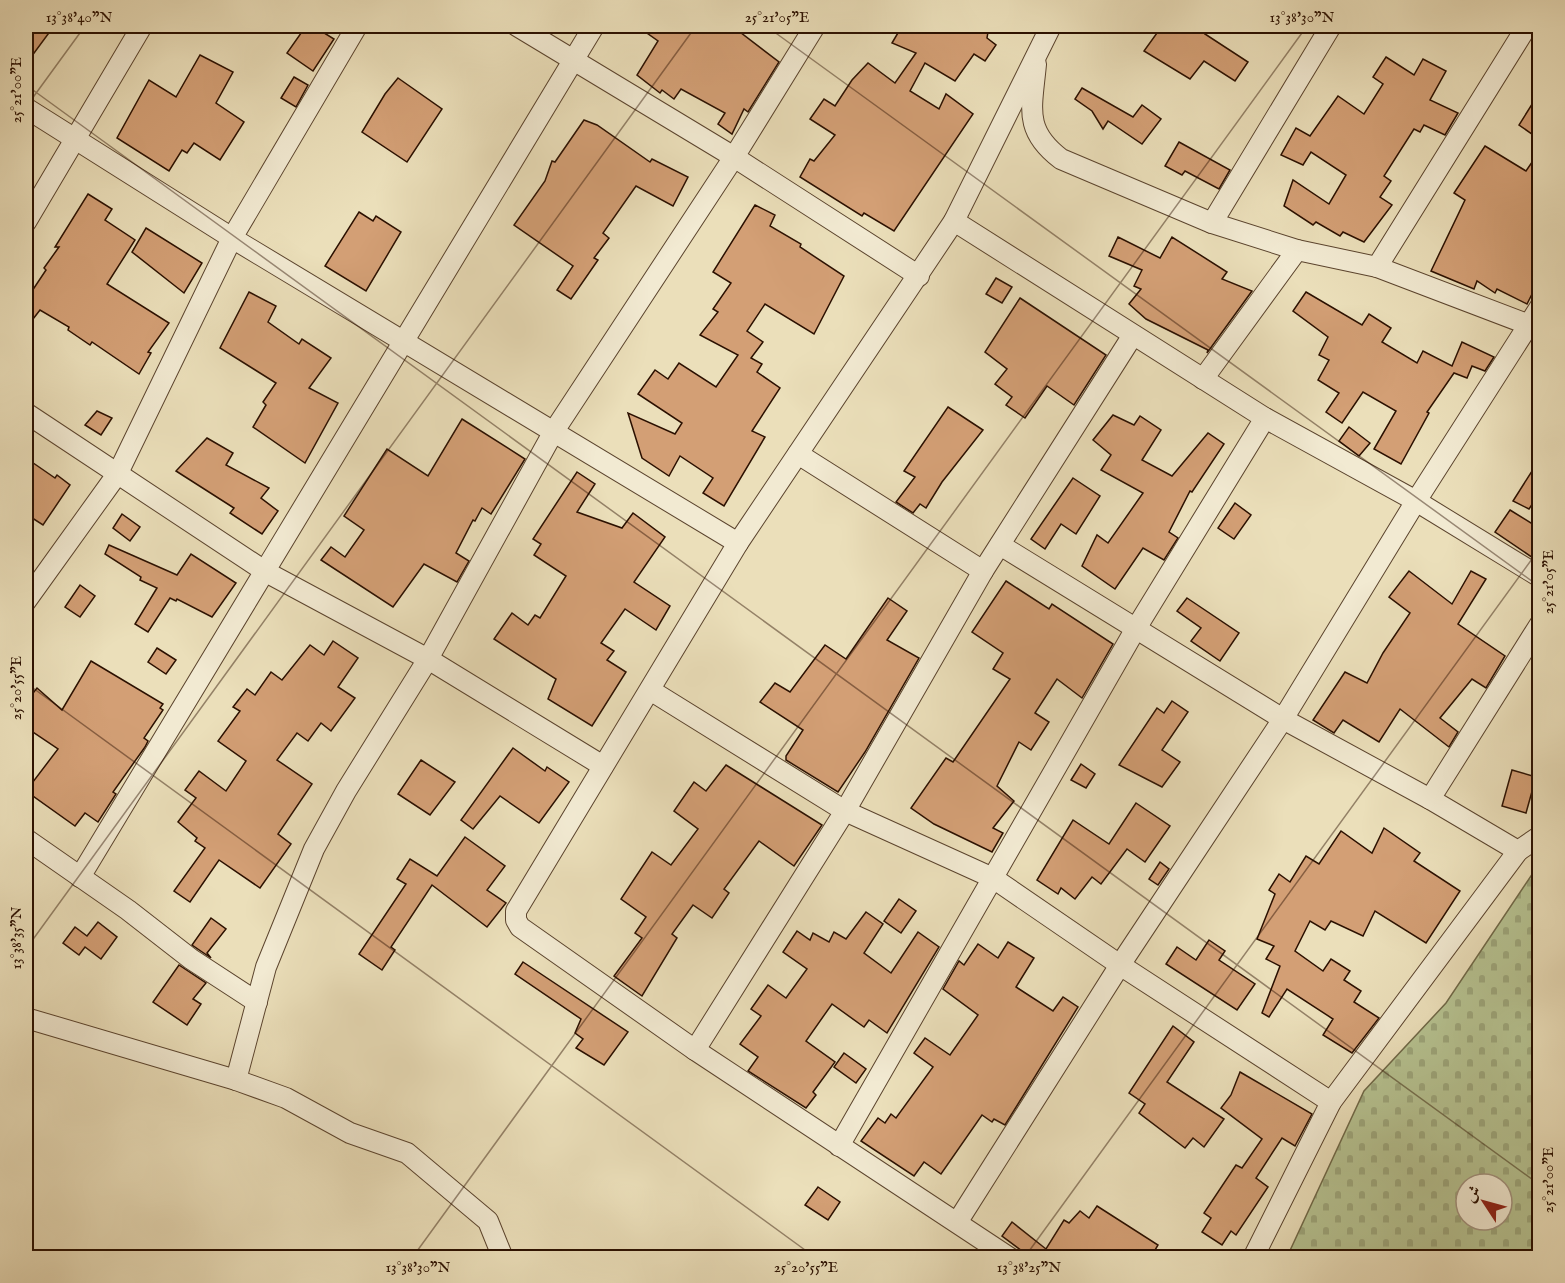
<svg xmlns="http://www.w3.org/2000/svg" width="1565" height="1283" font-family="'IM FELL English',Amiri,serif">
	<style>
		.cemetery { fill: url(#cemetery-stones); stroke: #706948; stroke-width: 1.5; fill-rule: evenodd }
		.building { fill: #d39f75; stroke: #2b1000; stroke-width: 1.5 }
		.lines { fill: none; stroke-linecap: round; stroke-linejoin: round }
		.street-casing { stroke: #5b442e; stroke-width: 22 }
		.street { stroke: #f2ead2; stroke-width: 20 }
		.ticks { fill: none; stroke: #2b1000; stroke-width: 1.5; stroke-opacity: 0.45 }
		.neatline { fill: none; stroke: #2b1000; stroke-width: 2 }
		.ticks-label { font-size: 15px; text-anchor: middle; fill: #2b1000 }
	</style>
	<defs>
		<pattern id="cemetery-stones" width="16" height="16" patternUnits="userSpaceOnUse" patternTransform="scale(1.5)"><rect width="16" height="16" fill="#b6c291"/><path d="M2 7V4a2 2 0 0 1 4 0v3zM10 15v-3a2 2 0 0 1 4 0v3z" fill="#9da67b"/></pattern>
	</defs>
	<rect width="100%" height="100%" fill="#ebdfba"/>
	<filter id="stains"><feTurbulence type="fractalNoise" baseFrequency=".00333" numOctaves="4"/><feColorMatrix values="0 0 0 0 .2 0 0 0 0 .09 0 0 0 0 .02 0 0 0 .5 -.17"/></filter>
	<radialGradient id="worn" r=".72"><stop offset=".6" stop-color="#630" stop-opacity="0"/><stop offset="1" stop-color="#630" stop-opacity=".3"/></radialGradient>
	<path class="cemetery" d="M 1539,864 L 1539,1257 L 1287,1257 L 1364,1091 L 1446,1003 ZM 1466,1184 L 1502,1184 L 1502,1220 L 1466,1220 Z"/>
	<g class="building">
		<polygon points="26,26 54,26 26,64"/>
		<polygon points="306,26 313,26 334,39 313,71 287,53"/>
		<polygon points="637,26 732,26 779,62 748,112 744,109 732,134 718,124 725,113 681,89 674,99 662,90 660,93 637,75 658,41"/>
		<polygon points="902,26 989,26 987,38 996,45 985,61 974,54 955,81 925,63 910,91 939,109 946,94 973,114 894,231 864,213 862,216 800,177 810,159 814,161 835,135 810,119 824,99 835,106 852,80 868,63 895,83 916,53 892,43"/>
		<polygon points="1162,26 1212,26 1205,34 1248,62 1235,81 1204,61 1190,79 1144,51"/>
		<polygon points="200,55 233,72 216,103 244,122 220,160 194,143 187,153 182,150 169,171 117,138 149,80 176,97"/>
		<polygon points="1386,57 1414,75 1423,59 1446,71 1430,100 1458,113 1445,135 1424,125 1420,132 1414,129 1384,176 1391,181 1380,197 1392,205 1364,242 1343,232 1340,236 1316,222 1313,225 1284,206 1293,180 1329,204 1346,175 1311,152 1303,165 1281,155 1296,128 1310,136 1338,96 1364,114 1383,84 1373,77"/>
		<polygon points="294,77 308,85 296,107 281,98"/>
		<polygon points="398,78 442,109 407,162 362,132 385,94"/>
		<polygon points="1082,88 1133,117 1142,105 1161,119 1142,144 1108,121 1103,129 1092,111 1075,99"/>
		<polygon points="1539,93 1539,139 1519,125"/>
		<polygon points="584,120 597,125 650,162 652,159 688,177 673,206 636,186 603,233 609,238 594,258 598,260 571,299 557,290 573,266 514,225 545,181 552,161 555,162"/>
		<polygon points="1179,142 1230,170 1219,189 1185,171 1182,175 1165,166"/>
		<polygon points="1485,146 1526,171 1539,152 1539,280 1527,304 1497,289 1495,293 1477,281 1474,289 1431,271 1465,200 1454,193"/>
		<polygon points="88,194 112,209 105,220 135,240 107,284 169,323 148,352 151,353 139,374 92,342 90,345 68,330 69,327 40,310 26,328 26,300 46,270 44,268 59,247 55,247"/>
		<polygon points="755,205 775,215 770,226 801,244 800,247 844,276 814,334 765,304 747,331 763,342 751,358 762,364 757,372 780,388 752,431 765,437 724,506 703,493 713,478 680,456 669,476 642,458 628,413 675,434 682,423 638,394 655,370 668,379 679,363 716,387 738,355 700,335 718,312 713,309 731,283 713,272"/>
		<polygon points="359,212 373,221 376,216 401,232 366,291 325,266"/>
		<polygon points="146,228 202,263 184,293 132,252"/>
		<polygon points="1118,237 1160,258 1172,237 1227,272 1222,279 1252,291 1207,353 1208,350 1146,319 1129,304 1141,289 1134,286 1142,270 1109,256"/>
		<polygon points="996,278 1012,287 1002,303 986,294"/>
		<polygon points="249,292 276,306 268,322 299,344 302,339 331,358 309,388 338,403 305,463 253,427 266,405 263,402 276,383 220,348"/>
		<polygon points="1306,292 1362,325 1369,314 1391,328 1382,342 1417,363 1423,351 1452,366 1462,342 1494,357 1485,371 1472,366 1467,378 1454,373 1427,412 1429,413 1401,464 1374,449 1396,411 1363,392 1342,423 1326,412 1339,393 1318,380 1329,360 1319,355 1328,337 1293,311"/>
		<polygon points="1020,298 1106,355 1074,405 1047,386 1025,418 1006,405 1012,397 995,384 1007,369 985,352"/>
		<polygon points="948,407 983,430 942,482 926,508 920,504 913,513 896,502 915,477 904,471"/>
		<polygon points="97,411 112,418 101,435 85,425"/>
		<polygon points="1113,415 1134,425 1140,416 1161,430 1142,460 1172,476 1208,433 1224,444 1192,492 1190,491 1169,532 1178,538 1164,560 1143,548 1115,589 1082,566 1097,535 1108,543 1143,493 1101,470 1111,455 1093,440"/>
		<polygon points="462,419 525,459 491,514 482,508 475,521 473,520 456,553 469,561 457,582 424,564 393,607 321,560 331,547 345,557 364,530 344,516 387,449 428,476"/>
		<polygon points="1349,427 1370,443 1359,456 1339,441"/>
		<polygon points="207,438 233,453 226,465 269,488 261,498 278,511 262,534 230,513 234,508 176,471"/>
		<polygon points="26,458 55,478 57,475 70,485 43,525 26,514"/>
		<polygon points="1539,460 1539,494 1529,509 1513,501"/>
		<polygon points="577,472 595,484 577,512 622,528 633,513 665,537 634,582 670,606 656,630 625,609 601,643 614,651 607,660 626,672 592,726 548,699 556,679 494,639 512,613 528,625 535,615 540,618 566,576 534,555 541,544 533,539"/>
		<polygon points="1073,478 1100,496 1076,534 1061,524 1045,549 1031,539"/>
		<polygon points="1235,503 1251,515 1234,539 1218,528"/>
		<polygon points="1510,510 1539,528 1539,562 1495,532"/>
		<polygon points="122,514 140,527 130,541 113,528"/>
		<polygon points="109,545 177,575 191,554 236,583 212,617 177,599 176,601 170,598 148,632 135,624 157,588 140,580 141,577 105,554"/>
		<polygon points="1409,571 1452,604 1471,571 1486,579 1458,624 1505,656 1486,688 1472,679 1440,718 1458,732 1449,747 1400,709 1379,742 1343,720 1334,733 1313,720 1345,672 1367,683 1383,653 1410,613 1389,597"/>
		<polygon points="1006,581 1049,609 1052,604 1113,644 1082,698 1057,679 1035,713 1049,722 1031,750 1019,742 997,786 1014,801 993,828 1003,833 992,852 934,824 911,808 946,758 953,762 1010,679 993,669 1003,653 972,632"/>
		<polygon points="80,585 95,596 80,617 65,607"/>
		<polygon points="888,598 907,611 887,640 919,658 865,752 838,792 786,760 786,756 803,730 760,702 775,683 790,692 825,645 846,659"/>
		<polygon points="1187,598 1239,633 1220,661 1191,641 1201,628 1177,611"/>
		<polygon points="333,641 358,658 338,687 355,698 331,731 321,723 308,741 297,733 277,760 312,784 278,834 291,844 260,888 219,860 190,902 174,891 205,848 195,841 197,838 178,822 196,798 185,790 199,771 226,791 246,761 218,741 240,711 233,707 247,689 255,695 271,672 282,680 310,645 324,655"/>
		<polygon points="157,648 176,660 166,674 148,662"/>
		<polygon points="91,661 163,704 160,708 163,710 144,738 148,741 145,747 113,792 116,794 98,822 85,813 75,826 26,791 58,749 27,728 26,702 37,688 62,710"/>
		<polygon points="1172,701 1188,712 1162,750 1180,762 1162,787 1119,765 1157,708 1164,713"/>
		<polygon points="513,748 545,771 547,767 569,782 539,823 500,796 473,829 461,820"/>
		<polygon points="421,760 455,782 430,815 398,794"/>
		<polygon points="1081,764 1095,774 1086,788 1071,780"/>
		<polygon points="726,765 822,825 794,866 759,841 724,889 729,893 712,918 693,905 672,934 677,938 642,996 614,976 642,938 635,933 646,917 621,899 652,852 671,865 698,829 674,811 694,782 706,791"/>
		<polygon points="1512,770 1536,777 1526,813 1502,806"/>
		<polygon points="1136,803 1170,826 1145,862 1127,849 1101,884 1092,877 1075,899 1061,888 1058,894 1037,880 1073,820 1109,844"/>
		<polygon points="1384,828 1420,853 1414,861 1460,891 1426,943 1375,911 1363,936 1331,921 1325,930 1310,921 1295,951 1323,971 1331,959 1350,971 1344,980 1361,991 1354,1002 1379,1018 1352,1053 1323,1035 1333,1019 1287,989 1269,1017 1262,1013 1280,966 1266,959 1274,946 1257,939 1275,894 1269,890 1279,874 1290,882 1306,856 1319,864 1341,831 1372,853"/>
		<polygon points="465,837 505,866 487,890 506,903 487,927 432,885 391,947 395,950 382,970 359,954 406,884 397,879 410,859 437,876"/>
		<polygon points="1160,862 1169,869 1158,885 1149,879"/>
		<polygon points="899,899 916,911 901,933 884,921"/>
		<polygon points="866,912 883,924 864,953 891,973 918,932 939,947 887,1033 869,1020 864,1027 832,1004 806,1041 835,1062 813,1092 816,1095 806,1108 748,1071 758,1057 740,1044 761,1016 751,1009 768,985 786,998 807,969 783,952 797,931 810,940 813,933 829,942 834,932 846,939"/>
		<polygon points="211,918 226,929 207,953 211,958 192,945"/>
		<polygon points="98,922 117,937 101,959 85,947 79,955 63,943 75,927 87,936"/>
		<polygon points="1209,940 1225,951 1219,960 1255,984 1237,1010 1166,964 1177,947 1196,960"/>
		<polygon points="1008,942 1034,958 1016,987 1053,1011 1063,997 1078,1007 1005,1125 994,1119 992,1122 982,1115 941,1174 924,1162 914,1176 861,1141 878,1118 885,1123 891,1114 896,1118 933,1067 914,1053 925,1038 950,1055 978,1015 943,989 959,961 964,965 978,944 998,958"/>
		<polygon points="523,962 628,1032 604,1065 576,1048 583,1039 575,1033 581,1019 515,974"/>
		<polygon points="179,965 206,983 193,999 201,1004 187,1025 153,1002"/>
		<polygon points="1173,1026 1194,1042 1167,1082 1224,1119 1204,1147 1193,1138 1185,1148 1139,1113 1145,1104 1129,1093"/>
		<polygon points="844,1053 866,1069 856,1083 834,1067"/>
		<polygon points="1240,1072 1312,1114 1295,1146 1282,1138 1256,1178 1268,1187 1236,1235 1231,1231 1222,1245 1202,1232 1211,1218 1204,1213 1236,1165 1242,1168 1262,1139 1221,1108 1231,1095"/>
		<polygon points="818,1187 840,1202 828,1220 805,1205"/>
		<polygon points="1097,1206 1158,1245 1151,1257 1030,1257 1002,1236 1012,1222 1046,1249 1064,1220 1069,1223 1080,1211 1089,1218"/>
	</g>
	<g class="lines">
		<g class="street-casing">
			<g id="street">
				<polyline points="517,26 734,157 919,276"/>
				<path d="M 1036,64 C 1032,108 1023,130 1061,159 L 1212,223 L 1297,250 L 1377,267 L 1540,329"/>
				<polyline points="26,108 232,238 738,543"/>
				<polyline points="954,221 1265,418 1416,501 1540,577"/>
				<polyline points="26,222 142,26"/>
				<polyline points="1212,223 1331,26"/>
				<polyline points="1377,267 1527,26"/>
				<polyline points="1203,379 1297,250"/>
				<polyline points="26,413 266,572 428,659 603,766"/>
				<polyline points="798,454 983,571"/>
				<polyline points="1000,545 1283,719 1430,799 1518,851 1540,836"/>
				<polyline points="26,601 118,473 232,238 357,26"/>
				<polyline points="650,690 845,811 993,878 1120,965 1331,1102"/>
				<polyline points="1430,799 1540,624"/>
				<polyline points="26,839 128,910 191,959 257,1002"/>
				<polyline points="80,877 594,26"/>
				<polyline points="26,1018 236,1080 286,1098 350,1133 407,1153 488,1221 503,1258"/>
				<polyline points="695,1050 845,811 983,571 1133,335"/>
				<polyline points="236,1080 266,967 314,849 346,791 428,659 554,431 734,157 815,26"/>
				<polyline points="839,1146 1135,630 1265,418"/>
				<polyline points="958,1221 1120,965 1283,719 1416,501 1540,307"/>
				<polyline points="1010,1258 695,1050 520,927 516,920 516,911 738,543 954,221 1051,26"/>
				<polyline points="1253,1258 1331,1102 1518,851"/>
			</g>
		</g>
		<use href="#street" class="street"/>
	</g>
	<path class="ticks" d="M 766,26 L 1540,587M 26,85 L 1540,1185M 26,107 L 85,26M 26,683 L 816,1258M 26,949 L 696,26M 412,1258 L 1307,26M 1024,1258 L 1540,548"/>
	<rect width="1565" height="1283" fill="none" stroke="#ebdfba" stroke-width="66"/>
	<g transform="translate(1484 1202) rotate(306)"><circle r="28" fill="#f2ead2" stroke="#a2937e" stroke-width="1.5"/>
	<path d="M0-4.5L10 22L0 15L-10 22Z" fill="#8f2418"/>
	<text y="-9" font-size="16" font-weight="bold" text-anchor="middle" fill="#2b1000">ش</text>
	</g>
	<rect x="33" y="33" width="1499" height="1217" class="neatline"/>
	<g class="ticks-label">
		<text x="79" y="22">13°38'40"N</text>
		<text x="777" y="22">25°21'05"E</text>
		<text x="1302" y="22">13°38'30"N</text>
		<text transform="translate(16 90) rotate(-90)" y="5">25°21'00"E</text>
		<text transform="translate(1548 582) rotate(-90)" y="5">25°21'05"E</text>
		<text transform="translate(16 688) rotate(-90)" y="5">25°20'55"E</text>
		<text transform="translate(16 938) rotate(-90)" y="5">13°38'35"N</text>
		<text transform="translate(1548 1180) rotate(-90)" y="5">25°21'00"E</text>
		<text x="418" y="1272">13°38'30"N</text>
		<text x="806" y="1272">25°20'55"E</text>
		<text x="1029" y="1272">13°38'25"N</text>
	</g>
	<rect width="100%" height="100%" filter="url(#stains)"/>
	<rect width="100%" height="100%" fill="url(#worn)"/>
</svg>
